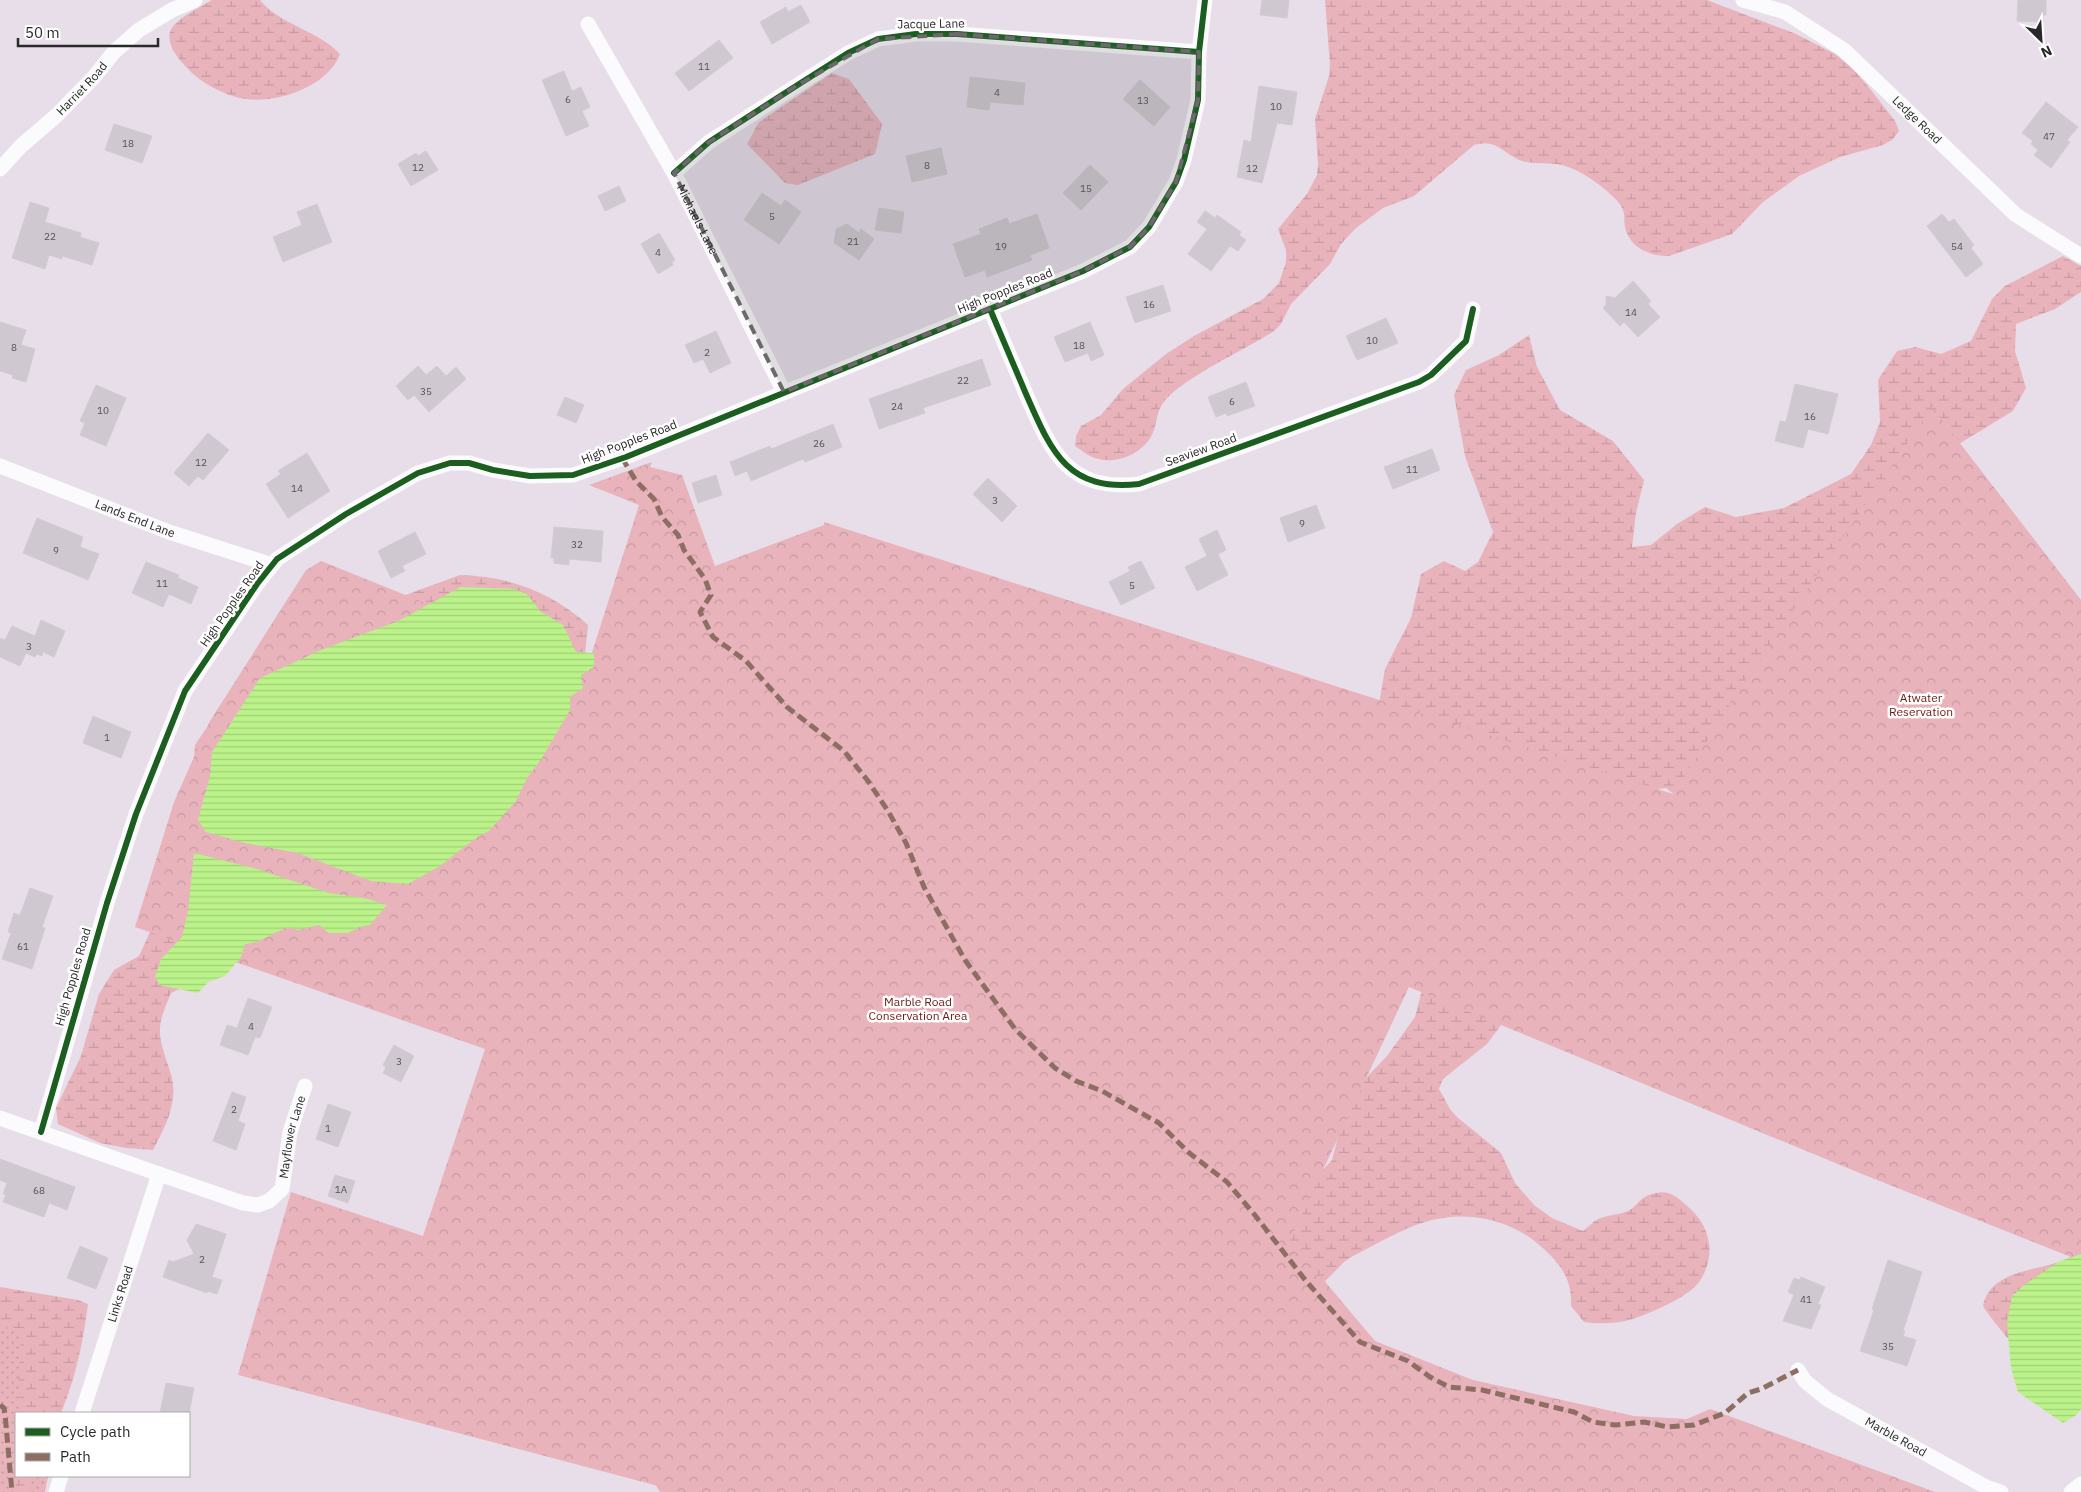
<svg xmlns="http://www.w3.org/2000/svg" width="2081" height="1492" font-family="'IBM Plex Sans',sans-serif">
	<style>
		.grass { fill: url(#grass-dots) }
		.wetland { fill: url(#wetland-marsh) }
		.park { fill: url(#park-crowns) }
		.water { fill: url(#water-rules) }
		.building { fill: #cfc8d0; stroke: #d2cad4 }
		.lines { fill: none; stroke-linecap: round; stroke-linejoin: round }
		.minor { stroke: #fbfafc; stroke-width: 15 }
		.quiet { stroke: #8d6e63; stroke-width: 5; stroke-dasharray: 10 5; stroke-linecap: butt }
		.cycleway-casing { stroke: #fff; stroke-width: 9 }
		.cycleway { stroke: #1b5e20; stroke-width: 6 }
		.marked { fill: #6c686c; fill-opacity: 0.2; stroke: #6c686c; stroke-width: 4; stroke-dasharray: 10 6; stroke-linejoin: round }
		.labels { text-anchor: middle; stroke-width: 5; stroke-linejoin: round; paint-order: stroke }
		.number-label { font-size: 10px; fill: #545254 }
		.street-label { font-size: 12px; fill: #292929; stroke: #fff }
		.park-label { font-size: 12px; fill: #6d1813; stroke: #fff }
	</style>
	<defs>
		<pattern id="grass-dots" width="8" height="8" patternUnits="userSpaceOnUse" patternTransform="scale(1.25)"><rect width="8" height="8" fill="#e9b3bc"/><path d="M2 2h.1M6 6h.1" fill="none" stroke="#c89aa2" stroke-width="1.8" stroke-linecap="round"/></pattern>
		<pattern id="wetland-marsh" width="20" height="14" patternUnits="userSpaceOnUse" patternTransform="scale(1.25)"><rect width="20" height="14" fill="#e9b3bc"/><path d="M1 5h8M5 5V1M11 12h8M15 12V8" fill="none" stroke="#c89aa2"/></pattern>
		<pattern id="park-crowns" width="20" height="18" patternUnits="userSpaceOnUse" patternTransform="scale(1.25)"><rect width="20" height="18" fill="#e9b3bc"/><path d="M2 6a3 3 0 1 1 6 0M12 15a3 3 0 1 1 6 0" fill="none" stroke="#c89aa2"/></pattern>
		<pattern id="water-rules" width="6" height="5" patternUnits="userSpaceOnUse" patternTransform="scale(1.25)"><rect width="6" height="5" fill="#bbf28a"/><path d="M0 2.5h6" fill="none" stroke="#a1d077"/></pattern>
	</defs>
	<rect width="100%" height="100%" fill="#e7dee9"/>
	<polygon class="grass" points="0,1300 40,1318 50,1413 16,1413 16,1476 48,1476 45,1492 0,1492"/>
	<g class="wetland">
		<path d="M 212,0 L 260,0 C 280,25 318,30 340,54 C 327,89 269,107 236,97 C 213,90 194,78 180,60 C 174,53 167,41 170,32 C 174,19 201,7 212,0 Z"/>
		<path d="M 1325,0 L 1707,0 L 1796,34 L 1835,54 L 1852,68 L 1867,85 L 1895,121 L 1899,131 L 1892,140 L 1883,145 L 1840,157 L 1799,176 L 1763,202 L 1732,234 L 1669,256 C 1649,256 1630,248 1625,227 C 1624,221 1625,213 1622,208 C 1620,202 1611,195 1607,191 C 1593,179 1575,167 1557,164 C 1546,163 1533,164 1522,161 C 1501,153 1499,139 1474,145 L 1414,196 L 1383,208 L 1356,228 L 1341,244 L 1330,264 L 1291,304 L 1281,324 L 1273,332 C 1242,351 1196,372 1169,396 C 1154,410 1159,422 1151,437 C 1140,455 1115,465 1095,458 C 1088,456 1081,450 1075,446 L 1076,436 L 1081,426 L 1101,415 L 1123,389 L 1166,354 L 1194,336 L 1263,299 L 1279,283 L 1286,262 L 1286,250 L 1278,229 L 1307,194 L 1317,175 L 1318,164 L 1315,119 L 1329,76 L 1330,65 Z"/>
		<polygon points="832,73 849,79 882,124 875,154 798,185 785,183 747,144 759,122"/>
		<path d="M 2063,256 L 2081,266 L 2081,292 L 2055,309 L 2016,324 L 2015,351 L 2026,388 L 2013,411 L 1949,450 L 1701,815 L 1666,788 L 1657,789 L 1513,1009 L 1487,1044 L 1443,1079 L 1439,1089 L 1450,1109 L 1457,1117 L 1501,1153 L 1515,1183 L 1534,1205 L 1552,1218 L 1583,1231 C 1588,1227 1593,1222 1598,1219 C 1607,1215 1619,1215 1628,1211 C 1638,1206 1639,1196 1656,1193 C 1669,1190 1677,1197 1686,1205 C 1699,1216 1706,1226 1709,1243 C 1711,1256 1707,1271 1699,1282 C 1689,1297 1647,1315 1629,1320 C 1615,1324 1598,1324 1584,1322 L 1571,1306 C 1572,1281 1563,1267 1545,1250 C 1513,1219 1467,1209 1425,1222 C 1401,1229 1375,1245 1353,1256 L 1344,1262 L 1281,1326 L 764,1492 L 660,1492 L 650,1476 L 1317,1176 L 1332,1160 L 1338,1137 L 1360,1084 L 1387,1056 L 1415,1017 L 1435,939 L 1377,716 L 1385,669 L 1411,618 L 1421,574 L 1444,561 L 1465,571 L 1478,562 L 1493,532 L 1465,456 L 1454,395 L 1466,370 L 1499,355 L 1529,335 L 1537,367 L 1560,410 L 1613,441 L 1644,480 L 1636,513 L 1632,547 L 1651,545 L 1677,524 L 1705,507 L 1736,517 L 1784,508 L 1851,474 L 1871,445 L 1880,422 L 1878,380 L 1897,351 L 1915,347 L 1941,354 L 1971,341 L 1992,299 L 2005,286 Z"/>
		<path d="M 460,575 C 508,576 552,592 588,625 L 585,654 L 248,934 L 201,979 L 171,993 C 165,1008 157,1023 161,1041 C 164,1059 176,1078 173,1097 C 171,1116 162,1133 153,1150 L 126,1148 L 100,1143 L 58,1124 L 56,1108 L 81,1056 L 99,994 L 114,970 L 139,956 L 160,910 L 194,759 L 195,745 L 229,694 L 326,624 Z"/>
		<path d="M 2081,1249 L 2018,1352 C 2007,1336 1993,1322 1983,1306 C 1990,1270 2037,1271 2065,1260 C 2070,1258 2076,1253 2081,1249 Z"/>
		<path d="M 0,1287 L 78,1300 L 88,1304 C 83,1342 76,1377 61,1413 L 20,1413 L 19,1379 L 21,1336 L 0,1323 Z"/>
		<polygon points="16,1474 16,1476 32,1476 28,1492 15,1492"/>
	</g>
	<polygon class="park" points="1932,407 2081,600 2081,1261 1862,1174 1409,987 1290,1240 1375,1341 1473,1380 1634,1416 1687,1419 1710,1409 1935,1492 681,1492 238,1375 291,1192 423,1236 485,1049 135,927 174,802 210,721 306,570 321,561 587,668 639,505 589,485 652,462 650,467 682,475 715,566 824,525 824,522 1673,794 1749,675"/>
	<g class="water">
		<polygon points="461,587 514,589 527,594 540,611 563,625 576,652 594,653 594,667 581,675 583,688 570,697 570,710 542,758 527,778 516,801 490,830 473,840 440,866 408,884 371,881 298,853 245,843 206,832 198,820 210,776 212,752 260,678 321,650 398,621"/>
		<path d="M 194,853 L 257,869 L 329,893 L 364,898 L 387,905 L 370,925 L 360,927 L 348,933 L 329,933 L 319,925 L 298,930 L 288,927 C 273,933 260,943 245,944 L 241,957 L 225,976 L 208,982 L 198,993 L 160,985 L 155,977 L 161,959 L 182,937 L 188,911 Z"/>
		<polygon points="2081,1254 2081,1409 2075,1416 2063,1423 2018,1392 2011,1368 2007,1322 2012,1296 2024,1285 2058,1262"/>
	</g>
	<g class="building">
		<polygon points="1262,0 1289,0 1287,18 1260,15"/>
		<polygon points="2018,0 2046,0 2046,15 2043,15 2043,22 2017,21"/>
		<polygon points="801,5 810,22 772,44 760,22 786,7 788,12"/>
		<polygon points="719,40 733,58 689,91 675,73"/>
		<polygon points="564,71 572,91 581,87 590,107 582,111 589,126 566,136 542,80"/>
		<polygon points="970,77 1025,83 1023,105 990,102 989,110 967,107"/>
		<polygon points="1140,80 1170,107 1154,126 1123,99"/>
		<polygon points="1259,86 1297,92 1292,125 1277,123 1262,183 1237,177 1244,140 1251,142"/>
		<polygon points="2046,102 2078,127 2067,140 2070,142 2051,168 2034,155 2038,150 2031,144 2033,141 2022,133"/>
		<polygon points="114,124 152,136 142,163 105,150"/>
		<polygon points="941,148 947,174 912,182 906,156"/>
		<polygon points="426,151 438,170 411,186 398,164 416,153 418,156"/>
		<polygon points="1090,165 1108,182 1081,210 1063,193"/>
		<polygon points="619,186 626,201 605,211 598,196"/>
		<polygon points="762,193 781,206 785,200 801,212 779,244 744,220"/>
		<polygon points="30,202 49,208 45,222 81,233 80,237 99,243 92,265 62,256 62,259 49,255 45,269 12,258"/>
		<polygon points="317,204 332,242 283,262 273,237 302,225 297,212"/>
		<polygon points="879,208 904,212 901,233 875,230"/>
		<polygon points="1205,211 1215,218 1217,215 1241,232 1239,235 1246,240 1238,251 1230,246 1211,271 1188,254 1207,229 1197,222"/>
		<polygon points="1037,214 1049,248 1030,255 1032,260 987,277 985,270 965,277 953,244 981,234 979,229 1007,218 1009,224"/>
		<polygon points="1942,214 1949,222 1954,219 1974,245 1971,248 1983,264 1966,277 1927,226"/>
		<polygon points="847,224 859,233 861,229 874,239 859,260 834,243 836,229"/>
		<polygon points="659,233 675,260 672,262 673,265 658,274 641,244"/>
		<polygon points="1633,281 1651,301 1648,304 1660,317 1638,337 1624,322 1620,326 1603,308 1606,305 1606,296 1615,298"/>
		<polygon points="1163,285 1171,311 1135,323 1126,297"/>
		<polygon points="1386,318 1398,343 1357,360 1346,336"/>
		<polygon points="0,322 26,330 21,345 35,349 26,382 12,378 13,375 0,371"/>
		<polygon points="1090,322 1104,355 1091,361 1088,353 1065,362 1054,337"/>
		<polygon points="716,331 731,363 710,373 703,359 694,363 685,345"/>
		<polygon points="982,359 991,385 923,408 925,413 879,429 869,399"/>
		<polygon points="418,366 426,375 437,366 446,376 456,367 466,379 429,412 414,395 408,400 396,386"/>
		<polygon points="1246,382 1255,406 1227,416 1226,413 1216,417 1208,397"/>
		<polygon points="1795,384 1838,394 1828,434 1808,429 1803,448 1775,441 1780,421 1786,422"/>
		<polygon points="96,385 126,398 106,446 80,435 85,423 80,421"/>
		<polygon points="565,397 584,405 576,423 557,415"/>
		<polygon points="833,424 842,447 805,462 803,459 751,481 747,471 735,476 730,462 770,446 771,449"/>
		<polygon points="208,433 229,450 203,480 198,476 189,486 174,473"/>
		<polygon points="1432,449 1440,470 1393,489 1384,467"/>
		<polygon points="307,453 330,491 288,518 266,484 281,474 278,471"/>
		<polygon points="716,475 722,495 698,503 692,483"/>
		<polygon points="988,478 1017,506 1002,522 973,494"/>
		<polygon points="1316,505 1325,528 1288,542 1280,518"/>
		<polygon points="37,518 83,537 80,547 99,554 88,580 23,553"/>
		<polygon points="554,527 603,531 601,562 569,559 569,565 554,563 554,558 551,558"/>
		<polygon points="1217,530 1226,550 1218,554 1228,575 1197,591 1185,567 1207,556 1199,539"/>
		<polygon points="415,532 426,554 402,566 405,571 391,578 378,551"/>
		<polygon points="1141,561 1155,588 1121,605 1109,582 1130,571 1128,567"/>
		<polygon points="146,562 179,575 178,578 198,587 191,604 169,594 163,607 132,593"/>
		<polygon points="41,620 65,631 54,657 43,652 42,656 37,654 35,657 26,653 20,666 0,657 0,638 5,640 12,626 35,636"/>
		<polygon points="93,716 131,732 121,758 83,743"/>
		<polygon points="30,888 53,896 42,927 45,928 32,969 2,959 11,933 8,932 14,913 20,915"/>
		<polygon points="248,998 272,1007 260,1038 255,1037 248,1055 220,1045 227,1025 237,1028"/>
		<polygon points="394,1045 414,1056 401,1082 383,1073 386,1067 383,1065"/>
		<polygon points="232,1092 246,1097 238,1121 245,1124 236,1150 213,1141"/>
		<polygon points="328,1104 351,1112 338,1147 316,1139"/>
		<polygon points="0,1159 75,1187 67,1210 49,1203 44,1217 3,1202 6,1195 3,1194 7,1183 0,1180"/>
		<polygon points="335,1175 355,1181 348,1203 328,1196"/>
		<polygon points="196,1224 226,1234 212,1277 222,1280 217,1294 208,1291 207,1293 163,1277 169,1260 173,1262 194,1254 187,1240"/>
		<polygon points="80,1246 108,1258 96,1289 67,1278"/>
		<polygon points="1888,1260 1922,1272 1903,1331 1905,1331 1903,1336 1916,1340 1907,1366 1860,1351 1874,1310 1872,1309"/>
		<polygon points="1801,1277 1825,1287 1818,1304 1821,1305 1811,1329 1783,1321 1794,1295 1788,1292 1794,1278 1800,1280"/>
		<polygon points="166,1383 194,1388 189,1413 160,1413"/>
	</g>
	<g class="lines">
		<g class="minor">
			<path id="s1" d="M 1743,0 L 1785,12 L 1844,50 L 2016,215 L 2081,256"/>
			<path id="s2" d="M 588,24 L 674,173 L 784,392"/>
			<path id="s3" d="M 0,169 L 21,146 L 57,115 L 94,77 L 114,52 L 139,30 L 172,10 L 195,0"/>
			<polyline points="674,173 709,142 796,86 848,53 878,39 916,34 957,34 1199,52"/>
			<path d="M 990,309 C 1002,337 1014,365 1026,394 C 1051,451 1067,492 1139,484 L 1419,382 L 1431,375 L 1466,341 L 1473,309"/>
			<path id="s4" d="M 0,466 L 169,532 L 272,565"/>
			<path id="s5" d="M 0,1118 L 159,1174 L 243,1203 L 258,1205 L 269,1201 L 282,1189 L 290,1132 L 305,1086"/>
			<polyline points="41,1132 107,903 136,814 185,691 257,584 277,559 346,514 418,473 450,463 469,463 493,470 530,476 573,475 626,457 1083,271 1130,247 1149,227 1176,182 1184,160 1198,100 1199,52 1205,0"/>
			<path id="s6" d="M 1798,1370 L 1805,1381 L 1827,1399 L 1986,1487 L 2001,1492"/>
			<path id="s7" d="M 82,1413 L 159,1174"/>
			<polyline points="56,1492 61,1476"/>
			<polyline points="2071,1492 2081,1484"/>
		</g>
		<g class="quiet">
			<polyline points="622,458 636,481 654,499 662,517 678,535 684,550 705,579 711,595 700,612 713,637 746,661 787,707 844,751 868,781 888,811 906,843 924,887 965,960 1015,1029 1055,1068 1076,1081 1102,1091 1159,1123 1188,1152 1227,1182 1254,1214 1306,1281 1360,1342 1408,1361 1430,1377 1449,1387 1482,1390 1574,1412 1593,1422 1615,1425 1644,1422 1668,1427 1694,1425 1725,1413 1748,1393 1761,1389 1798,1370"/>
			<polyline points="0,1405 4,1408 5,1414 12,1492"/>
		</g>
		<g class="cycleway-casing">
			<g id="cycleway">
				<polyline points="674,173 709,142 796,86 848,53 878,39 916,34 957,34 1199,52"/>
				<path d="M 990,309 C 1002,337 1014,365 1026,394 C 1051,451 1067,492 1139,484 L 1419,382 L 1431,375 L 1466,341 L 1473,309"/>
				<polyline points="41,1132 107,903 136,814 185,691 257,584 277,559 346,514 418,473 450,463 469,463 493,470 530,476 573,475 626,457 1083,271 1130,247 1149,227 1176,182 1184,160 1198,100 1199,52 1205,0"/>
			</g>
		</g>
		<use href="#cycleway" class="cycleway"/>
	</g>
	<path class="marked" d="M 957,34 L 1199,52 L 1198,100 L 1176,182 L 1149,227 L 1130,247 L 1083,271 L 784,392 L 674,173 L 709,142 L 796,86 L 878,39 Z"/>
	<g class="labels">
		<g class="number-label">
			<text x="704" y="70">11</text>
			<text x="997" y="96">4</text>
			<text x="568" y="103">6</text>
			<text x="1143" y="104">13</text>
			<text x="1276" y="110">10</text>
			<text x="2049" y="140">47</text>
			<text x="128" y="147">18</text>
			<text x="927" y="169">8</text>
			<text x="418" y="171">12</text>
			<text x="1252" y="172">12</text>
			<text x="1086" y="192">15</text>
			<text x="772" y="220">5</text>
			<text x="50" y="240">22</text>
			<text x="853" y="245">21</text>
			<text x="1001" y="250">19</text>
			<text x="1957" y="250">54</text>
			<text x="658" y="256">4</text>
			<text x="1149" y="308">16</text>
			<text x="1631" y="316">14</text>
			<text x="1372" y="344">10</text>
			<text x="1079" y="349">18</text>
			<text x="14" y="351">8</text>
			<text x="707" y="356">2</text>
			<text x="963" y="384">22</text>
			<text x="426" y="395">35</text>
			<text x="1232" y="405">6</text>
			<text x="897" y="410">24</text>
			<text x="103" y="414">10</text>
			<text x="1810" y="420">16</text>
			<text x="819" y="447">26</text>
			<text x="201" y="466">12</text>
			<text x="1412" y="473">11</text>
			<text x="297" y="492">14</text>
			<text x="995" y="504">3</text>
			<text x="1302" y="527">9</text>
			<text x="577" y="548">32</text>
			<text x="56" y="554">9</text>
			<text x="162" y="587">11</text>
			<text x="1132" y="589">5</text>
			<text x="29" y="650">3</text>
			<text x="107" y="741">1</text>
			<text x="23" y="950">61</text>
			<text x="251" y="1030">4</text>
			<text x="399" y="1065">3</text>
			<text x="234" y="1113">2</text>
			<text x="328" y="1132">1</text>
			<text x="341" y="1193">1A</text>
			<text x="39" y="1194">68</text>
			<text x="202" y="1263">2</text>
			<text x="1806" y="1303">41</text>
			<text x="1888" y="1350">35</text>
		</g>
		<g class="street-label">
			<text transform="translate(931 24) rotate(-1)" y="4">Jacque Lane</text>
			<text dy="4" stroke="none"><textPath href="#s3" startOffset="115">Harriet Road</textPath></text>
			<text dy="4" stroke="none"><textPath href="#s1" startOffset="215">Ledge Road</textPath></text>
			<text dy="4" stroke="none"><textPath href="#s2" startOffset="224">Michaels Lane</textPath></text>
			<text transform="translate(1005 291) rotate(-22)" y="4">High Popples Road</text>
			<text transform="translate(629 442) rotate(-21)" y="4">High Popples Road</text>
			<text transform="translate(1201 450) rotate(-20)" y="4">Seaview Road</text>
			<text dy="4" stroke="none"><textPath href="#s4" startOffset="145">Lands End Lane</textPath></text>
			<text transform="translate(232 604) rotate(-55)" y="4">High Popples Road</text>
			<text transform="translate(73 977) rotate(-74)" y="4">High Popples Road</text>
			<text dy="4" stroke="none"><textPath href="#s5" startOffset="355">Mayflower Lane</textPath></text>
			<text dy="4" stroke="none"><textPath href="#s7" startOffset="125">Links Road</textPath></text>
			<text dy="4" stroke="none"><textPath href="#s6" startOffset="120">Marble Road</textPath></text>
		</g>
		<g class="park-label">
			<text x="1921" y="702">Atwater<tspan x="1921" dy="14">Reservation</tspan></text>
			<text x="918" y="1006">Marble Road<tspan x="918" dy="14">Conservation Area</tspan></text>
		</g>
	</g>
	<rect x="15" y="1412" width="175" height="65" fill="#ffffff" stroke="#a9a9a9"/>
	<rect x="25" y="1428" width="25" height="8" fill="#1b5e20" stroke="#a9a9a9"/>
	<text x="60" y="1437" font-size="15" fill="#292929">Cycle path</text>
	<rect x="25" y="1453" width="25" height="8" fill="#8d6e63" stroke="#a9a9a9"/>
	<text x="60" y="1462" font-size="15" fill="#292929">Path</text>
	<g transform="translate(2041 40) rotate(155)" stroke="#ffffff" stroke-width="4" paint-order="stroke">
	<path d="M0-4L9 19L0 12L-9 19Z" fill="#292929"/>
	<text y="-8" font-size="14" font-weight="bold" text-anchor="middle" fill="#292929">N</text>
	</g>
	<path d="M18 38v8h140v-8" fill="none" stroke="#292929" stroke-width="2.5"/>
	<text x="25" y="38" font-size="15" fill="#292929" stroke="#ffffff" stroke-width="4" paint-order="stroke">50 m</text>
</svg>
